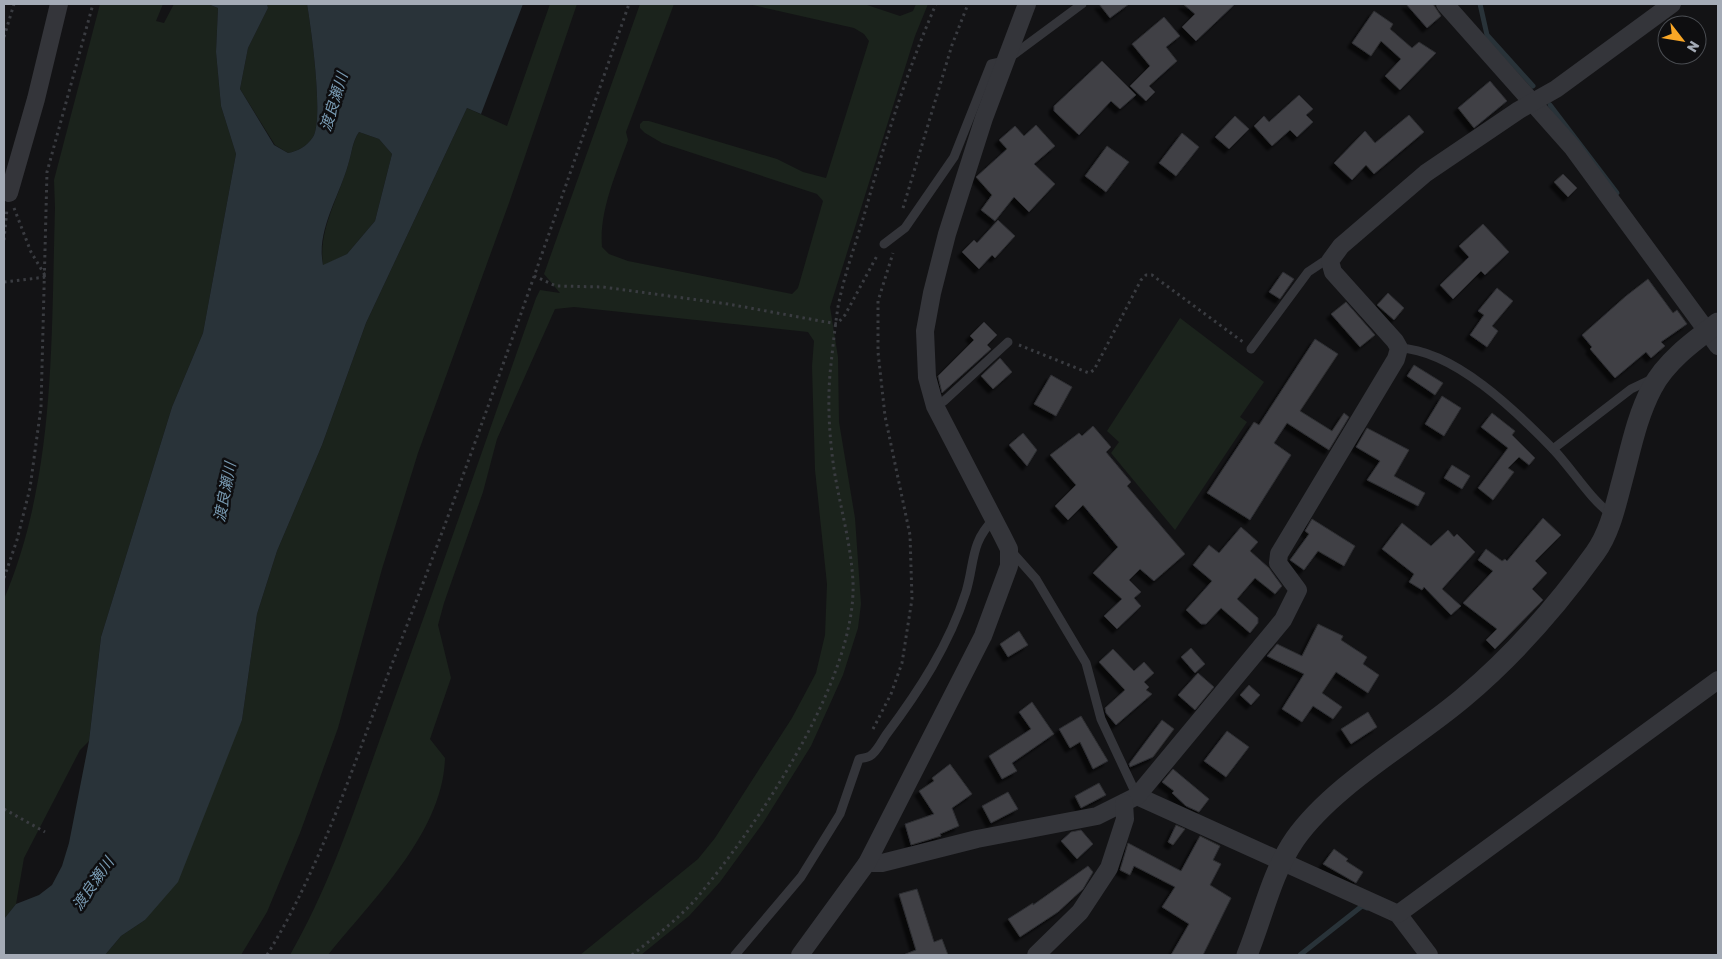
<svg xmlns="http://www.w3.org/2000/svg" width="1722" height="959" font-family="Rubik,'Noto Sans JP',sans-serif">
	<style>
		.green { fill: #1b231c }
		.water { fill: #293339; fill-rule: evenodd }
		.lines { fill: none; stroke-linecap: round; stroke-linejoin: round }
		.stream { stroke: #293339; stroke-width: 5 }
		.building { fill: #3f4145; stroke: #2d2d31; filter: url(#shadow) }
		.path { stroke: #3a3c41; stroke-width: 3; stroke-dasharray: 2.5 4; stroke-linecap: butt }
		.service { stroke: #34353a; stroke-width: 9 }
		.minor { stroke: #34353a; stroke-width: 18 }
		.tertiary { stroke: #34353a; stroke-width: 21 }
		.labels { text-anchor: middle; stroke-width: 5; stroke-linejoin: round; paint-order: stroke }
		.water-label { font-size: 15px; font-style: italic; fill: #799bb3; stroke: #0e0e10 }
	</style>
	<defs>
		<filter id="shadow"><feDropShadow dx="-4.5" dy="4.5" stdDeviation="1" flood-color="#0009"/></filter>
	</defs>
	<rect width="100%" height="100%" fill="#131315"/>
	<g class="green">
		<path d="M 100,4 L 163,4 L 156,21 L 164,23 L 174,4 L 208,4 L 218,8 L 216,52 L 221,106 L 236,154 L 203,333 L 172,407 L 101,637 L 89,741 L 80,750 L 24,858 L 16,904 L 4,919 L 4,599 C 56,477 51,338 55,208 L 54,180 Z"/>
		<path d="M 267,4 L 307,4 C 311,27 324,119 313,137 C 306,147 298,151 288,153 L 275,145 L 240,89 L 248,48 L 268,8 Z"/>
		<polygon points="550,4 577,4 509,203 418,453 382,569 338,728 300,833 267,912 241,955 105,955 121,936 145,920 242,720 257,614 277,551 322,445 366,323 467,108 507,126"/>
		<path d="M 640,4 L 674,4 L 626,132 L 628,140 C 616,174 599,211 602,247 L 609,254 L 628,261 L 792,294 L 798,288 L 823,201 L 817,194 L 662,143 L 645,133 L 640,128 L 640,124 L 643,121 L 649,121 L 777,159 L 803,172 L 826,178 L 869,41 L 864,34 L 854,28 L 748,4 L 864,4 L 900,16 L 913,11 L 916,4 L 928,4 L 915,36 L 830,307 L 838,357 L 839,422 L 855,518 L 861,604 L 858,628 L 843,675 L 811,746 L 763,823 L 720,882 L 689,916 L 641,955 L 580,955 L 698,859 L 715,838 L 792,718 L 816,673 L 825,635 L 827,584 L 815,470 L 812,366 L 814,341 L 808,332 L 574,307 L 555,309 L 497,439 L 483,492 L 444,603 L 438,625 L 451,678 L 430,739 L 445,758 C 443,833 372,900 328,955 L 290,955 C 333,880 359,796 389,714 C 439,576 487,437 536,298 L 540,290 L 560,293 L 544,274 Z"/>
		<path d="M 359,132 L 379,139 L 392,154 L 375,221 L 347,254 L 323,266 C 318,230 338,199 348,165 C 352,153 352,143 359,132 Z"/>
		<polygon points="1180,318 1264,382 1240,417 1247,422 1175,530 1111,453 1119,442 1107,431"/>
	</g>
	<path class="water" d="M 208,4 L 267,4 L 268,8 L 248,48 L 240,89 L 274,145 L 288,153 C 298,151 306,147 313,137 C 324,119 311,27 307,4 L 523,4 L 481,114 L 467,108 L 366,323 L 322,445 L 277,551 L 257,614 L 242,720 L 178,882 L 145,920 L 121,936 L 105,955 L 4,955 L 4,919 L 16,904 L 39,895 L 52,885 L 62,866 L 69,843 L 89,741 L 101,637 L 172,407 L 203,333 L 236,154 L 221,106 L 216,52 L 218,8 ZM 359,132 L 379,139 L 392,154 L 375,221 L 347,254 L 323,265 C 316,231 339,197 348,165 C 352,153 352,142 359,132 Z"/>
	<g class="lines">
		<g class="stream">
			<polyline points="1480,4 1487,35 1533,86"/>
			<polyline points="1550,105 1617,193"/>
			<polyline points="1300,955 1362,906 1367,908"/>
		</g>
	</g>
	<g class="building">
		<polygon points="1099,4 1129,4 1110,18"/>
		<polygon points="1183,4 1235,4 1196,41 1182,27 1195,14"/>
		<polygon points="1406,4 1433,4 1441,16 1427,28"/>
		<polygon points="1374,11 1393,24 1390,29 1412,48 1419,42 1436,53 1400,90 1385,76 1401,59 1381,41 1371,56 1352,43"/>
		<polygon points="1164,17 1180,36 1166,47 1177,61 1149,86 1155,92 1146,101 1130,86 1150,66 1132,44"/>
		<polygon points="1102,61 1136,95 1120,109 1111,101 1079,135 1054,111 1054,106"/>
		<polygon points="1490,81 1507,101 1474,128 1458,108"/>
		<polygon points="1299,95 1313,109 1306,115 1313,122 1297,137 1290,130 1272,146 1254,126 1264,116 1269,122"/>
		<polygon points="1409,115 1424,132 1374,174 1366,165 1352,180 1334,163 1365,131 1375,143"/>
		<polygon points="1235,116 1249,129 1229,149 1215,137"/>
		<polygon points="1036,125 1055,146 1034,164 1055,184 1029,212 1014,197 995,221 981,210 992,195 976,177 1007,149 999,140 1015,126 1024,136"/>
		<polygon points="1182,133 1199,147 1176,176 1159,163"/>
		<polygon points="1107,146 1129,162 1106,192 1085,176"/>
		<polygon points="1563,174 1577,188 1568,197 1554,182"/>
		<polygon points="998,220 1015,236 995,258 992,255 979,269 962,252 974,240 977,243"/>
		<polygon points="1483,224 1509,252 1485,275 1481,271 1453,299 1440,285 1469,257 1459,246"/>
		<polygon points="1283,272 1294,279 1280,299 1269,292"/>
		<polygon points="1648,279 1673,313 1677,310 1687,324 1661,342 1665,346 1651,358 1646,352 1615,378 1590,349 1592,347 1582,335 1626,296"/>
		<polygon points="1497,288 1513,301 1492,326 1498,331 1487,347 1470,335 1484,315 1478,311"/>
		<polygon points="1388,293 1404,308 1394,320 1377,305"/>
		<polygon points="1346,302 1375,335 1360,347 1331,314"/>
		<polygon points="984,322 997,335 987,345 991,349 942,393 938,376 974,340 970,336"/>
		<polygon points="1315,339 1338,354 1300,411 1332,431 1344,413 1349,417 1329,450 1287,423 1274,443 1291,455 1250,520 1207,493 1254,422 1259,425"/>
		<polygon points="1000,358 1012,372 993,389 981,376"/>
		<polygon points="1414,365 1443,383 1435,395 1407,376"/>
		<polygon points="1051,375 1072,387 1056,416 1034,404"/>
		<polygon points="1442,396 1461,408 1444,436 1425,424"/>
		<polygon points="1492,413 1515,431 1512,435 1535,458 1529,465 1519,457 1508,468 1514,472 1493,500 1478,488 1508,448 1481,427"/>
		<polygon points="1093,426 1111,447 1106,452 1131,482 1127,486 1185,554 1154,581 1140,569 1129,580 1141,592 1134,598 1141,606 1117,629 1104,616 1122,599 1093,573 1118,547 1083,505 1068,520 1055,506 1076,485 1050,455 1079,433 1082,436"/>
		<polygon points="1367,428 1409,450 1394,476 1425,493 1418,506 1367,480 1380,461 1356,447"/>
		<polygon points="1023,433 1037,450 1027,466 1009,445"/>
		<polygon points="1452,465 1470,476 1462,489 1444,478"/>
		<polygon points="1543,518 1561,535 1535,561 1547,573 1532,589 1543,600 1495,649 1486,640 1497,629 1463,603 1493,571 1478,560 1486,549 1502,561 1505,559 1507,561"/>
		<polygon points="1312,519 1355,546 1344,566 1318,551 1304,570 1290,560 1309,534 1305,531"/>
		<polygon points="1402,523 1431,546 1448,530 1454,537 1457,534 1475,552 1442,589 1461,606 1451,615 1424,587 1422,590 1409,582 1414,574 1382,549"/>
		<polygon points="1241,527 1258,542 1250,551 1269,568 1282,586 1275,594 1255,578 1237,599 1258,618 1258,623 1250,633 1221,608 1206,624 1201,624 1186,610 1212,581 1193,565 1209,545 1219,553"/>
		<polygon points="1318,624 1343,636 1341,640 1367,657 1363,664 1379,675 1368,693 1336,672 1322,693 1342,707 1333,719 1313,706 1302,722 1282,709 1304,674 1267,656 1277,644 1302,656"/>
		<polygon points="1019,631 1028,645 1008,657 1000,644"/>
		<polygon points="1191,648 1205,664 1195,673 1181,657"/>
		<polygon points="1113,649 1134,671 1144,662 1154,673 1144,682 1149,687 1146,690 1152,694 1116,725 1106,713 1105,708 1125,690 1099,662"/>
		<polygon points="1198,673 1214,687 1195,710 1178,695"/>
		<polygon points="1249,685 1260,695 1251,705 1240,695"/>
		<polygon points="1032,702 1054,734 1012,763 1017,771 1002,779 989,756 1031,729 1019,712"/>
		<polygon points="1368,712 1377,727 1351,744 1341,729"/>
		<polygon points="1081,716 1108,761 1093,769 1080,742 1070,748 1059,729"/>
		<polygon points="1162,720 1174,729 1153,757 1130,767 1129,764"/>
		<polygon points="1227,731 1249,747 1226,777 1204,761"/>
		<polygon points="950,764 972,794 952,808 959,826 940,834 941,836 911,845 905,824 934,814 919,791 934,781 932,778"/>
		<polygon points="1173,769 1209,799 1199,812 1186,806 1172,793 1174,791 1162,782"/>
		<polygon points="1099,783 1106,795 1081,808 1075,796"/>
		<polygon points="1008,792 1018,809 991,823 982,806"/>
		<polygon points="1176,825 1185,829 1173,845 1168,842"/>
		<polygon points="1081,830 1093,844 1077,859 1061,841 1071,832"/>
		<polygon points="1200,836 1220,846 1213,860 1221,864 1210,885 1231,898 1203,955 1171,955 1189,924 1162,907 1175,887 1134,866 1130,875 1120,870 1128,843 1181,871"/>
		<polygon points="1334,849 1348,859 1346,861 1363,872 1356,883 1323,864"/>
		<polygon points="1088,866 1093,872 1083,889 1058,912 1020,937 1008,919 1033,903 1033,905"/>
		<polygon points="917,889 934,942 942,939 948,955 903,955 916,950 899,894"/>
	</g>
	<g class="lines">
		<g class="path">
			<polyline points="4,37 14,4"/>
			<polyline points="14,208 31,252 46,277"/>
			<polyline points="903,208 952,45 968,4"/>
			<polyline points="4,240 7,209"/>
			<polyline points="534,276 556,286 603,287 728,304 837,324 845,315 878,254"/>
			<polyline points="4,282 46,277"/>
			<polyline points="1019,345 1089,373 1094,370 1141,280 1146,275 1152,275 1243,342"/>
			<polyline points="4,578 17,540 30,488 41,407 47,172 93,4"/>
			<polyline points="873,729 891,694 902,663 912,599 910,535 885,416 878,352 878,301 893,253"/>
			<polyline points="4,809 45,832"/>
			<path d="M 267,955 C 322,866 354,762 392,664 C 477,446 552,224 629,4"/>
			<path d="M 632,955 C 653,938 676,921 695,900 C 756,828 857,679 853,582 C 851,543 840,507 834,469 C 829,435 827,398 831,364 C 833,346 835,326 838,307 C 844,275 856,243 865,212 C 885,141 907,71 936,4"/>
		</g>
		<g class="service">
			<polyline points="884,244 905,228 954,157 991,64 1005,61 1082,4"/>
			<path d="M 1399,348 C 1454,350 1516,411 1553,449 C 1573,470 1589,498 1612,515"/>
			<polyline points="1251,349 1308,272 1323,262 1330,261"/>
			<polyline points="935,406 944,401 1008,342"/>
			<polyline points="1553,449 1631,389 1652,379"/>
			<polyline points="1011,551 1036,579 1086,663 1101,719 1137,796"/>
			<path d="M 735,955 L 801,877 L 840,814 L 859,759 C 862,758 867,758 870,756 C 876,753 882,741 886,735 C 919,691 949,645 966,592 C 975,562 970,543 994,519"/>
		</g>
		<g class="minor">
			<polyline points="1445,4 1572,147 1718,346"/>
			<polyline points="9,193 36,99 59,4"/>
			<polyline points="1137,796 1398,914 1429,955"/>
			<polyline points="867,863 882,863 977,839 1097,816 1137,796 1283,620 1298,590 1278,563 1279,554 1396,359 1399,348 1395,341 1333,272 1330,261 1341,246 1426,173 1519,110 1556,89 1672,4"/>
			<polyline points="1398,914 1718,680"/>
			<polyline points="800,955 867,863 983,636 1009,566 1009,549 1002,535 935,406 927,377 925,331 932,293 947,234 984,118 1027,4"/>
			<polyline points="1036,955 1080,912 1109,868 1125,819 1124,803"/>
		</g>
		<path class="tertiary" d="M 1247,955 C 1263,916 1271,874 1295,839 C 1334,784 1411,742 1463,698 C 1513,656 1557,606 1595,553 C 1609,534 1615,508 1621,485 C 1630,453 1636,418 1652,388 C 1666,361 1694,341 1718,323"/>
	</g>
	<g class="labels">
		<g class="water-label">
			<text transform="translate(334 102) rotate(-73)" y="5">渡良瀬川</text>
			<text transform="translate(225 492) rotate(-79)" y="5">渡良瀬川</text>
			<text transform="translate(93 884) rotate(-55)" y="5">渡良瀬川</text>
		</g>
	</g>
	<rect width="1722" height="959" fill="none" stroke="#a4abb6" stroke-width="10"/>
	<g transform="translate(1682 40) rotate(121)"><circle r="24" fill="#0e0e10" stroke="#4a4d52"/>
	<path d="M0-4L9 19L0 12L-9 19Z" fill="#faa726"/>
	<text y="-8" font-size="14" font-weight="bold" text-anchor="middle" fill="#a4abb6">N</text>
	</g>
</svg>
